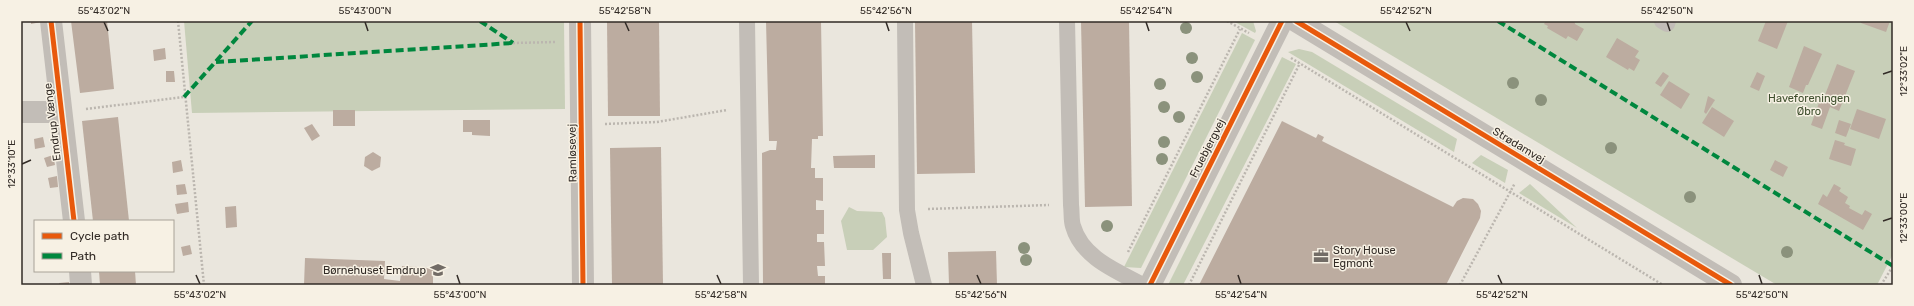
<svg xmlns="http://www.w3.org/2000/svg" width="1914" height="306" font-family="Rubik,sans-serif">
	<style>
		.green { fill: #c8cfb8 }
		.building { fill: #bcaca0 }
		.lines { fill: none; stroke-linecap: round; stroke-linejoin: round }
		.path { stroke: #bbb6af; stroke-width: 2.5; stroke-dasharray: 2 2; stroke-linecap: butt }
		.service { stroke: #c2bdb7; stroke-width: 16 }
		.minor { stroke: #c2bdb7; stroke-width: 22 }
		.quiet { stroke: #00873e; stroke-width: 4; stroke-dasharray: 8 4; stroke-linecap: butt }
		.cycleway-casing { stroke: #f7f1e4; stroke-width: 8 }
		.cycleway { stroke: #e8590c; stroke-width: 5 }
		.tree { fill: #8b927c }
		.ticks { fill: none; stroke: #322b26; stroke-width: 1.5 }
		.labels { text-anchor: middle; stroke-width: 3; stroke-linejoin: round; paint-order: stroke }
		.park-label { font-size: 11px; fill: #3d4e2c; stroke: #f7f1e4 }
		.street-label { font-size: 11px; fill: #322b26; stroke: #f7f1e4 }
		.poi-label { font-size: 11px; fill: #322b26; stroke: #f7f1e4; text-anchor: start }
		.neatline { fill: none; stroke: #322b26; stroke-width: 1.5 }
		.ticks-label { font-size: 10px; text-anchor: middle; fill: #322b26 }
	</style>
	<rect width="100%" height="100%" fill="#eae6dd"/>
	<g class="green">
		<polygon points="184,21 564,21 565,109 192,113"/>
		<polygon points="1233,21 1253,21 1256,31 1255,33"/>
		<polygon points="1334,21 1893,21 1893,254 1877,285 1777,285"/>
		<polygon points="1242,33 1255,40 1141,268 1124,267"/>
		<polygon points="1299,49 1312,52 1457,139 1454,152 1288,52"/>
		<polygon points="1282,57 1296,64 1183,285 1168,285"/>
		<polygon points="1481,155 1508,170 1505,183 1472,163"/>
		<polygon points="1530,184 1577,228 1519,193"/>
		<polygon points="849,207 857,211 882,212 885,218 887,237 873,250 847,250 841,221"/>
	</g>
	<g class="building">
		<polygon points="31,21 41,21 41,22 31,24"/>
		<polygon points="71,21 107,21 114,89 80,93"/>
		<polygon points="607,21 659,21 660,116 608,116"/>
		<polygon points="766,21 821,21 823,136 818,136 818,139 812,139 811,168 815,168 815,178 823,178 823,201 816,200 816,210 824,210 824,234 817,234 817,242 824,242 825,266 817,266 818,276 825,276 825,285 763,285 762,153 770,150 776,150 777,141 769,141"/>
		<polygon points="915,21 972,21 975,173 917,174"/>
		<polygon points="1081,21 1129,21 1132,206 1085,207"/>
		<polygon points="1546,21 1573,21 1575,23 1575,24 1584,29 1577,41 1568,36 1566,39 1547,28 1548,26 1544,24"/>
		<polygon points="1766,21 1788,21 1777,49 1758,41"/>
		<polygon points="1861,21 1890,21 1886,32 1861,23"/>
		<polygon points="1617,38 1639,51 1635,57 1640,60 1634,71 1629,68 1628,70 1606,57"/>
		<polygon points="1804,46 1822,54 1808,85 1806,85 1803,93 1789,87"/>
		<polygon points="165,48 166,59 154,61 153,50"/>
		<polygon points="1837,64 1855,71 1839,111 1830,107 1822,129 1811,125 1820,100 1823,100"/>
		<polygon points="166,71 174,71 175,82 166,82"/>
		<polygon points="1663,72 1669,76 1661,87 1655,83"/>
		<polygon points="1757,72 1765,76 1759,91 1750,87"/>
		<polygon points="1669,81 1690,94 1681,109 1660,95"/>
		<polygon points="1708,96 1715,100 1706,114 1704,112"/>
		<polygon points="1712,107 1734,121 1724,137 1702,123"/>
		<polygon points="1857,109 1886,119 1879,139 1850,129"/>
		<rect x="333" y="110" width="22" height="16"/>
		<polygon points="118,117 129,221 93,221 82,121"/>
		<polygon points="463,120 490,120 490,136 472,135 472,132 463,132"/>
		<polygon points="1839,120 1851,124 1846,137 1835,133"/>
		<polygon points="1282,121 1316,138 1318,134 1324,137 1322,141 1453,207 1457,201 1463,198 1473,199 1478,204 1481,211 1480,218 1446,285 1199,285"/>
		<polygon points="312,124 320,136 312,141 304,128"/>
		<polygon points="43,137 45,147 35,149 34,139"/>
		<polygon points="1835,140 1845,143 1844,145 1856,149 1851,166 1829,159"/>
		<polygon points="661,147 663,285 612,285 610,148"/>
		<polygon points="373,152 381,157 380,167 372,171 364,166 365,157"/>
		<polygon points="53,155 55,165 47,167 44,158"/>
		<polygon points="875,155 875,168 834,168 833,156"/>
		<polygon points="181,160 183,171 173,173 172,162"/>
		<polygon points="1775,160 1788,167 1783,177 1770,170"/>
		<polygon points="57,176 58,187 50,188 48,178"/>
		<polygon points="185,184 187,194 177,195 176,185"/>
		<polygon points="1834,184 1841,188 1839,191 1848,197 1845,203 1850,206 1849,208 1862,215 1865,210 1872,214 1863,230 1818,204 1823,194 1827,197"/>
		<polygon points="188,202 189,212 177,214 175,204"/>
		<polygon points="236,206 237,227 226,228 225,207"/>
		<polygon points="190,245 192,254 183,256 181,247"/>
		<polygon points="996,251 997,285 949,285 948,252"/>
		<polygon points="882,253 891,253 891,279 883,279"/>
		<polygon points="305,258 385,261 384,279 400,281 402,266 433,268 433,285 304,285"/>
		<polygon points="99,271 135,271 136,285 100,285"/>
		<polygon points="69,282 69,285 60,285 59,283"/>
	</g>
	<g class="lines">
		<g class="path">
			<polyline points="178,21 204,285"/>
			<polyline points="1227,21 1249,33"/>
			<polyline points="513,43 556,42"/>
			<polyline points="1291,58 1663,285"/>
			<polyline points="86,109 184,97"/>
			<polyline points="605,124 657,122 727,110"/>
			<polyline points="928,209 1049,205"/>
			<polyline points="1128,252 1240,29"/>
			<polyline points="1189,285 1300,63"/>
			<polyline points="1460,285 1515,183"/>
			<polyline points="1881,285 1893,266"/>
		</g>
		<g class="service">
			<polyline points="747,21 751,285"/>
			<polyline points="905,21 907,210 911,233 924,285"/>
			<path d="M 1067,21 L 1071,205 C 1072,212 1071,220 1073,226 C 1082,258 1117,271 1143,285"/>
			<polyline points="1662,21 1667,24 1668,21"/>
		</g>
		<g class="minor">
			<polyline points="51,21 74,221"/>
			<polyline points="580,21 583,285"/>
			<polyline points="1296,21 1731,285"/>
			<polyline points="21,112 61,112"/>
			<polyline points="80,271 81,285"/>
			<polyline points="1150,285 1282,21"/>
		</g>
		<g class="quiet">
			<polyline points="480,21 513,43"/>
			<polyline points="1498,21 1893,266"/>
			<polyline points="216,62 513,43"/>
			<polyline points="184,97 252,21"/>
		</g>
		<g class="cycleway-casing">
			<g id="cycleway">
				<polyline points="51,21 74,221"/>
				<polyline points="580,21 583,285"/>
				<polyline points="1296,21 1731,285"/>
				<polyline points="1150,285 1282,21"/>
			</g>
		</g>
		<use href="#cycleway" class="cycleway"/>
	</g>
	<g class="tree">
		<circle cx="1186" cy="28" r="6"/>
		<circle cx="1192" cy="58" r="6"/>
		<circle cx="1197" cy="77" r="6"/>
		<circle cx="1513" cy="83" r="6"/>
		<circle cx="1160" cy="84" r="6"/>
		<circle cx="1541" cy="100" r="6"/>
		<circle cx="1164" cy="107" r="6"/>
		<circle cx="1179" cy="117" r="6"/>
		<circle cx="1164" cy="142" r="6"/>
		<circle cx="1611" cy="148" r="6"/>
		<circle cx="1162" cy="159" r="6"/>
		<circle cx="1690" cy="197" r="6"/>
		<circle cx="1107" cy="226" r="6"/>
		<circle cx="1024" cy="248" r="6"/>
		<circle cx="1787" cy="252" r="6"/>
		<circle cx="1026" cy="260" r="6"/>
	</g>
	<path class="ticks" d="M 104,22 L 108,31M 365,22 L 368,31M 625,22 L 629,31M 886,22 L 889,31M 1146,22 L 1149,31M 1406,22 L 1410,31M 1667,22 L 1670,31M 1883,74 L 1892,71M 22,164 L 31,160M 1883,221 L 1892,218M 196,275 L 200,284M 457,275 L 460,284M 717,275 L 721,284M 977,275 L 981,284M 1238,275 L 1241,284M 1498,275 L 1502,284M 1759,275 L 1762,284"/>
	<defs>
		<g id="office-bare" transform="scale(1.2)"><path d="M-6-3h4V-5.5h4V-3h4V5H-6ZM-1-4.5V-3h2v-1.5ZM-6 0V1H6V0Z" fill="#726c66" stroke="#f7f1e4" stroke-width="2.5" paint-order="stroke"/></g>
		<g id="school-bare" transform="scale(1.2)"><path d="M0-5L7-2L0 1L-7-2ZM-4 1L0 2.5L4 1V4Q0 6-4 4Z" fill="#726c66" stroke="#f7f1e4" stroke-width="2.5" paint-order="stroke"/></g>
	</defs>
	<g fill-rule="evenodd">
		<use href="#office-bare" x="1321" y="256"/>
		<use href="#school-bare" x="438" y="270"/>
	</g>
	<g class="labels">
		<g class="park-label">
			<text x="1809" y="102">Haveforeningen<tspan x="1809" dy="13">Øbro</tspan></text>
		</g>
		<g class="street-label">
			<text transform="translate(52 122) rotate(-97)" y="4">Emdrup Vænge</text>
			<text transform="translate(1519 145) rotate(31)" y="4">Strødamvej</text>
			<text transform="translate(1207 148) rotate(-63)" y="4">Fruebjergvej</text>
			<text transform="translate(572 153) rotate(-91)" y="4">Ramløsevej</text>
		</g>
		<g class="poi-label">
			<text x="1333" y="254">Story House<tspan x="1333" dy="13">Egmont</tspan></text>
			<text x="426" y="274" text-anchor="end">Børnehuset Emdrup</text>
		</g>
	</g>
	<rect width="1914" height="306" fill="none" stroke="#f7f1e4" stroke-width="44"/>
	<rect x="34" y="220" width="140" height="52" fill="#f7f1e4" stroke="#a8a298"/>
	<rect x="42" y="233" width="20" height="6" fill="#e8590c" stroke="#a8a298"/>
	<text x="70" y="240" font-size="12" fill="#322b26">Cycle path</text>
	<rect x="42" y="253" width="20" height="6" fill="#00873e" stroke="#a8a298"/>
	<text x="70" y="260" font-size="12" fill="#322b26">Path</text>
	<rect x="22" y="22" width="1870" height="262" class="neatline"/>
	<g class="ticks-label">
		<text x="104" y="14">55°43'02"N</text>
		<text x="365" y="14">55°43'00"N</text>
		<text x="625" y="14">55°42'58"N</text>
		<text x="886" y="14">55°42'56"N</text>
		<text x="1146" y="14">55°42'54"N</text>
		<text x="1406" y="14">55°42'52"N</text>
		<text x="1667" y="14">55°42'50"N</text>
		<text transform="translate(1903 71) rotate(-90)" y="4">12°33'02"E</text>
		<text transform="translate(11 164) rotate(-90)" y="4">12°33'10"E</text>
		<text transform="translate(1903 218) rotate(-90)" y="4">12°33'00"E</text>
		<text x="200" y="298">55°43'02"N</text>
		<text x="460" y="298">55°43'00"N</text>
		<text x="721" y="298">55°42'58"N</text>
		<text x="981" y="298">55°42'56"N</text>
		<text x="1241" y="298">55°42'54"N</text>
		<text x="1502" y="298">55°42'52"N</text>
		<text x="1762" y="298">55°42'50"N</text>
	</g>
</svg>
